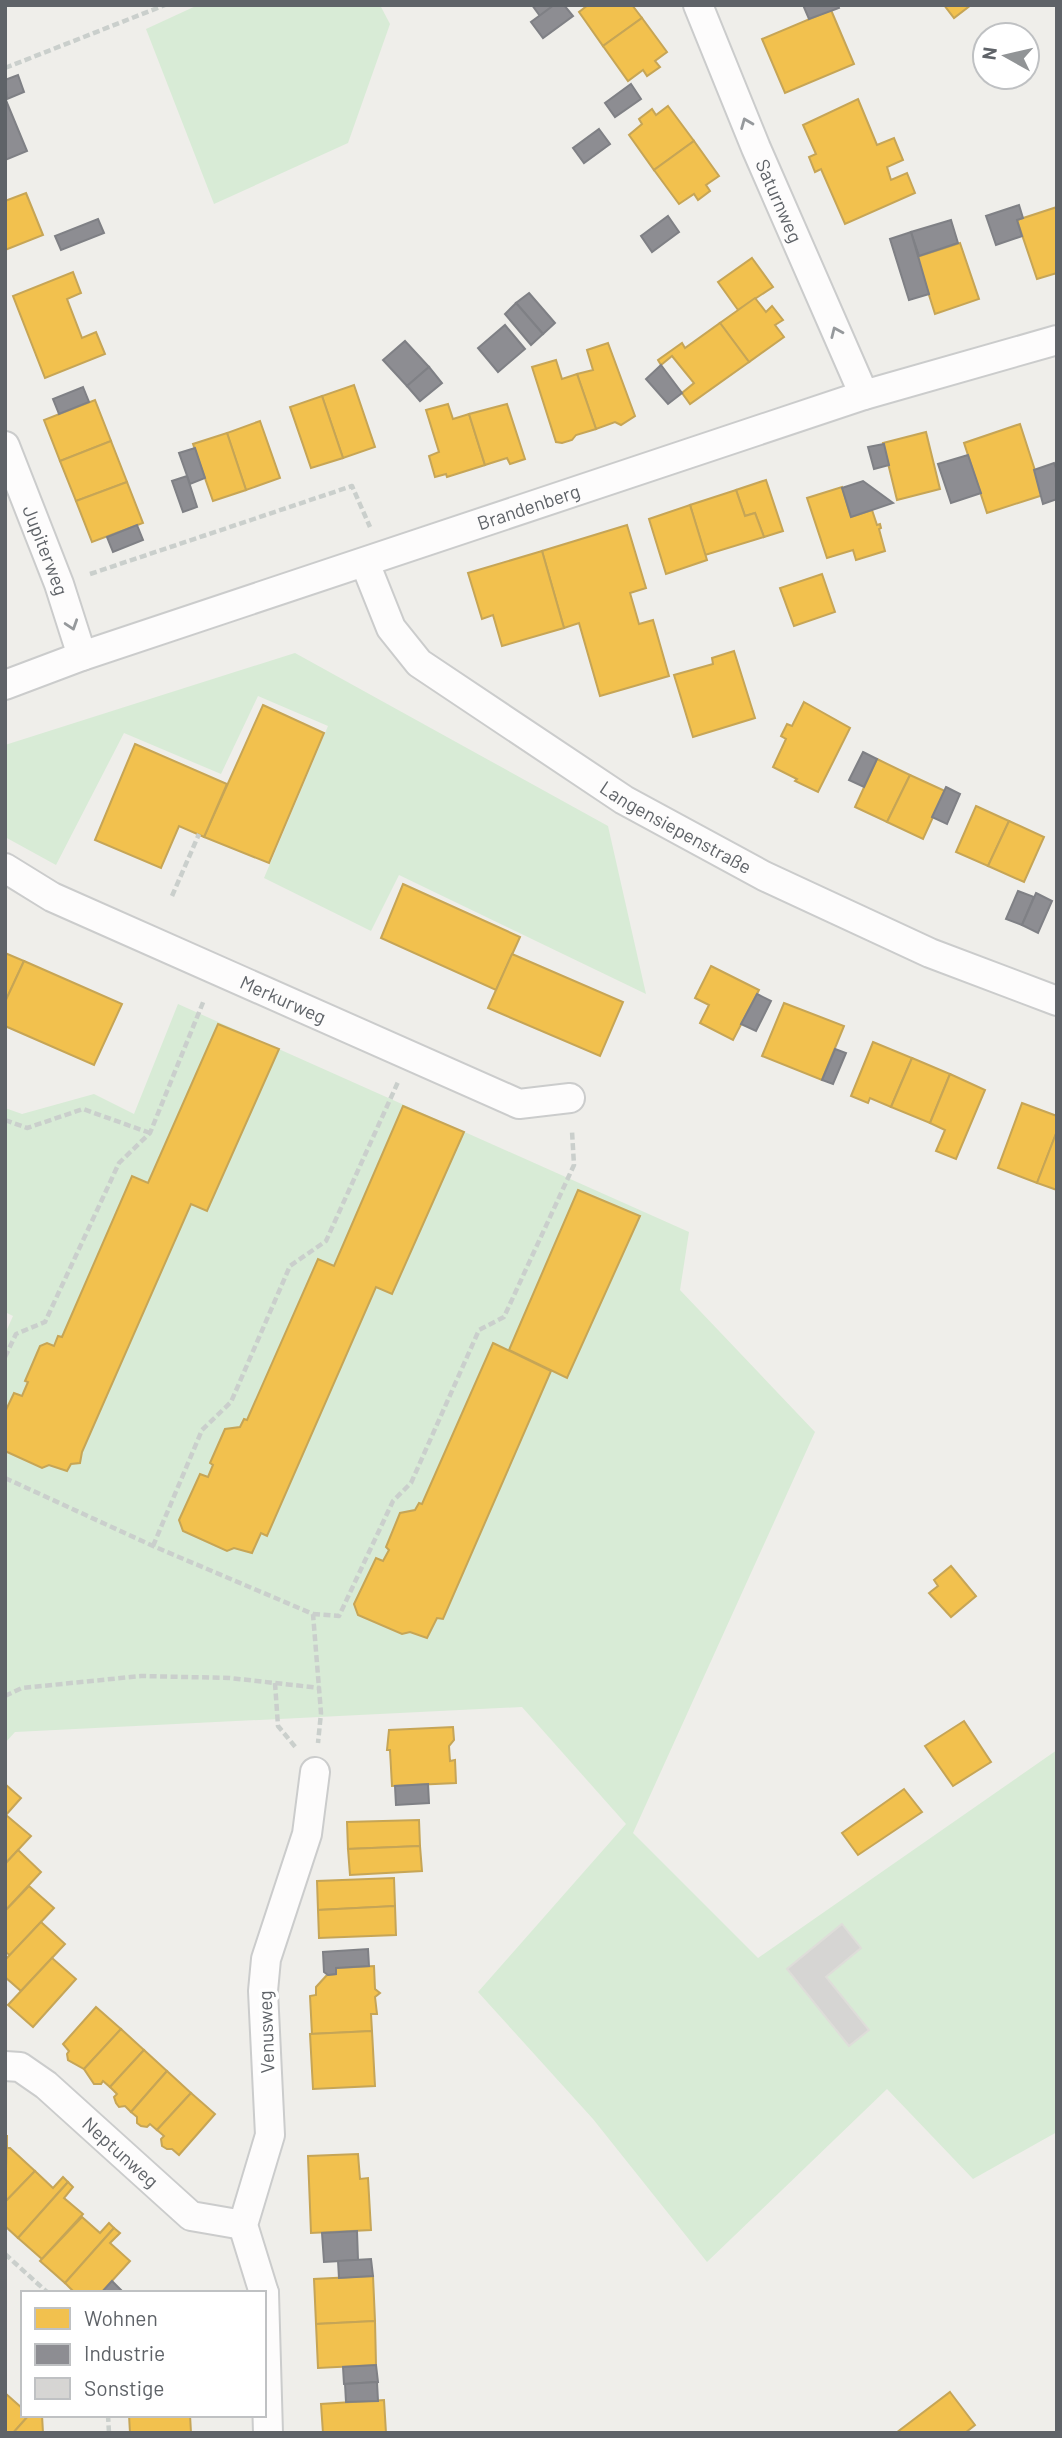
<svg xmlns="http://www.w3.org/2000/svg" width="1062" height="2438" font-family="Barlow,sans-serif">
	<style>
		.green { fill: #d8ebd6 }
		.homes { fill: #f2c14e; stroke: #c6a556; stroke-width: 2 }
		.industry { fill: #8d8d92; stroke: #7f8085; stroke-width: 2 }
		.building { fill: #d6d5d3; stroke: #deddd9; stroke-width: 2 }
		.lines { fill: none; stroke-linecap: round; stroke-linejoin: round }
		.street-casing { stroke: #cbcccc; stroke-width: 32 }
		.path { stroke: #cacfcc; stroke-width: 4.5; stroke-dasharray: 7 3.5; stroke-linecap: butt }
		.street { stroke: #fdfcfc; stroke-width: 28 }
		.oneway { stroke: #96999c }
		.labels { text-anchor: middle; stroke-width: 7; stroke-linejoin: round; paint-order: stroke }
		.street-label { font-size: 19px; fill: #5f6368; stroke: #fff }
	</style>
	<rect width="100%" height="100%" fill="#efeeea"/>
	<g class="green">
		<polygon points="198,5 380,5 390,24 348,143 214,204 146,29"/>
		<polygon points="295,653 608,826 646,994 399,875 371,931 264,878 328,726 258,696 221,774 124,733 56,865 5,837 5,745"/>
		<polygon points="178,1004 689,1232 680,1290 815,1432 633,1833 758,1958 1057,1750 1057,2132 973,2179 887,2089 707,2262 593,2119 478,1992 626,1824 522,1707 15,1732 5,1743 5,1334 13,1316 5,1312 5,1108 22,1114 94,1094 134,1114"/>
	</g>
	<g class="homes">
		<polygon points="588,5 632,5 642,18 603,46 579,12"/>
		<polygon points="944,5 971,5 954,18"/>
		<polygon points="831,10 854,64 785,93 762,39"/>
		<polygon points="642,18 667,52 655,61 660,67 647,76 643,70 628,81 603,46"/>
		<polygon points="858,99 877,145 894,138 903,160 887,167 891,180 907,173 915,193 845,224 821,169 815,172 809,157 816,154 803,125"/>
		<polygon points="668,106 694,141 654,170 629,135 642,124 639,119 652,109 656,115"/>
		<polygon points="694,141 719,176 706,185 710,191 698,200 694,194 679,204 654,170"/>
		<polygon points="26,193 43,235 5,250 5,201"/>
		<polygon points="1057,207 1057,273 1037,279 1017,220"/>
		<polygon points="960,243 979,299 935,314 917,257"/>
		<polygon points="752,258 773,287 738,310 718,282"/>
		<polygon points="73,272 81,293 67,299 82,338 96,332 105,354 45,378 13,296"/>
		<polygon points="755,298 766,312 772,306 783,320 775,325 784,337 749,362 720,323"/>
		<polygon points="720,323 749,362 690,404 682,393 694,383 672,356 661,365 658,360 682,343 685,348"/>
		<polygon points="608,343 635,416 621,425 615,422 596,429 577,374 593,370 587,350"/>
		<polygon points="556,360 562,379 577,374 596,429 576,435 572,440 562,443 556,442 532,367"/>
		<polygon points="354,385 375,447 343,458 322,396"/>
		<polygon points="322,396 343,458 311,468 290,407"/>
		<polygon points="95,400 111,441 60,461 44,420"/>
		<polygon points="448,404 453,419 469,414 485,465 447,477 446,474 435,477 429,456 439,452 426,410"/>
		<polygon points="507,404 525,459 510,464 507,458 485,465 469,414"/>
		<polygon points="260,421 280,478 246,490 227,433"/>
		<polygon points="1020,424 1043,495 987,513 964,443"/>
		<polygon points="926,432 940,489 897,500 883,443"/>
		<polygon points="227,433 246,490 213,501 193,444"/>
		<polygon points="111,441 127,482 76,501 60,461"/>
		<polygon points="766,480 783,531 764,537 755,513 745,516 736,490"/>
		<polygon points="127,482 143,523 92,542 76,501"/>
		<polygon points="842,487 851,517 872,510 877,525 880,524 881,528 879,529 885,551 856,560 853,550 827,558 807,498"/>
		<polygon points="736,490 745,516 755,513 764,537 705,555 690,505"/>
		<polygon points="690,505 707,560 666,574 649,519"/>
		<polygon points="627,525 646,588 630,593 639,624 653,620 669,676 600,696 579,623 564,628 542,551"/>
		<polygon points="542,551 564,628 502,646 493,615 482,619 468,573"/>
		<polygon points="822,574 835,612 794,626 780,588"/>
		<polygon points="734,651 755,718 693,737 674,675 713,664 712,658"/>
		<polygon points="804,702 850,728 818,792 795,781 797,779 773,767 786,739 781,736 787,724 792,726"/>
		<polygon points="263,705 324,733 269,863 204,837"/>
		<polygon points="135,744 227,784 204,837 179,826 161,868 95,840"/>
		<polygon points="877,759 910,775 887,822 855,807"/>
		<polygon points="910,775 945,791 923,839 887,822"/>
		<polygon points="976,806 1009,821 988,866 956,852"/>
		<polygon points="1009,821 1044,837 1024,882 988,866"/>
		<polygon points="403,884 520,937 496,990 381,938"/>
		<polygon points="5,953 24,961 5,1002"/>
		<polygon points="512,954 623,1002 600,1056 488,1008"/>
		<polygon points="24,961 122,1004 94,1065 5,1026 5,1002"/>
		<polygon points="711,966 759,990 733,1040 700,1023 709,1005 695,998"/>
		<polygon points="784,1003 844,1026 822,1080 762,1056"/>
		<polygon points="218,1024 279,1049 207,1211 191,1204 82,1452 80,1463 71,1464 67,1471 49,1465 42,1468 5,1451 5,1412 14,1393 22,1396 28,1382 25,1381 40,1346 47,1343 54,1346 58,1336 62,1337 132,1176 148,1183"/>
		<polygon points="873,1042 912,1058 891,1107 870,1098 868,1103 851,1096"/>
		<polygon points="912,1058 950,1074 930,1123 891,1107"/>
		<polygon points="950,1074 985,1090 956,1159 936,1151 945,1130 930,1123"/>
		<polygon points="1022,1103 1057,1116 1057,1131 1037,1183 998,1168"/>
		<polygon points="403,1106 464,1132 392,1294 376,1287 267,1536 261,1533 252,1553 234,1548 227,1551 183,1531 179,1520 200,1474 208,1477 213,1465 210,1463 225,1429 240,1427 244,1419 247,1420 318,1259 334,1266"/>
		<polygon points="1057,1131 1057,1190 1037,1183"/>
		<polygon points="578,1190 640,1216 567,1378 509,1350"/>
		<polygon points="493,1343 551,1371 443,1619 437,1618 427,1638 410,1632 402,1634 358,1615 354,1604 376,1558 383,1561 389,1550 386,1547 400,1513 415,1510 419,1503 422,1504"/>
		<polygon points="951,1566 976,1596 951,1617 929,1593 938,1586 934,1580"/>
		<polygon points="964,1721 991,1762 953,1786 925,1746"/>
		<polygon points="453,1727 454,1740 449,1746 450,1761 455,1760 456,1783 392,1786 390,1750 387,1750 389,1730"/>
		<polygon points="5,1784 21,1798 5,1816"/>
		<polygon points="904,1789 922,1812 858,1855 842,1833"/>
		<polygon points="6,1815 31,1836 5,1864 5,1816"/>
		<polygon points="419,1820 420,1846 348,1849 347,1822"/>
		<polygon points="420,1846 422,1871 350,1875 348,1849"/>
		<polygon points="18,1850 41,1872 5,1911 5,1864"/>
		<polygon points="394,1878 395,1906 318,1910 317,1881"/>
		<polygon points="29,1886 54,1908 10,1955 5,1952 5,1911"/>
		<polygon points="395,1906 396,1935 319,1938 318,1910"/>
		<polygon points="41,1922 65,1944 21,1991 5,1977 5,1960"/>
		<polygon points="52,1958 76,1979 33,2027 8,2005"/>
		<polygon points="374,1966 375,1989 380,1993 375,1997 377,2014 371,2014 372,2031 312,2034 310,1996 316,1995 316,1987 327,1975 336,1974 336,1968"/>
		<polygon points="96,2007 121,2029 84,2069 68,2060 67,2054 69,2051 63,2044"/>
		<polygon points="121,2029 144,2050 110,2087 103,2081 101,2084 94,2084 84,2069"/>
		<polygon points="372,2031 375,2086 313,2089 310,2034"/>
		<polygon points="144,2050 167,2071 131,2112 125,2106 119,2107 116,2103 114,2097 117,2094 110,2087"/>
		<polygon points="167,2071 191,2093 157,2130 150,2124 147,2127 141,2126 137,2123 137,2117 131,2112"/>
		<polygon points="191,2093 215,2114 179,2155 172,2149 167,2149 162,2146 161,2139 164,2136 157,2130"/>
		<polygon points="7,2135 7,2148 10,2148 35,2171 5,2202"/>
		<polygon points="358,2154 360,2179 368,2178 371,2230 311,2233 308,2156"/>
		<polygon points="35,2171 53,2188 63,2177 68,2182 18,2238 5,2226 5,2202"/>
		<polygon points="68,2182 73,2187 64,2198 83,2214 42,2259 18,2238"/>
		<polygon points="82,2217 100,2233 109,2223 114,2228 65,2283 40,2261"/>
		<polygon points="114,2228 120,2233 110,2243 130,2261 101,2293 75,2293 65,2283"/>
		<polygon points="373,2276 375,2321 316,2324 314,2279"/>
		<polygon points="375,2321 376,2365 318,2368 316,2324"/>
		<polygon points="950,2392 975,2425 965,2433 896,2433"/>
		<polygon points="5,2393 23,2409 23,2415 29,2415 13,2433 5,2433"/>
		<polygon points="384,2400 386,2433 323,2433 321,2404"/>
		<polygon points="29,2415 42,2415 43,2433 13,2433"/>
		<polygon points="129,2415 190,2415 191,2433 130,2433"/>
	</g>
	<g class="industry">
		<polygon points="532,5 554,5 540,16"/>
		<polygon points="554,5 564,5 573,16 543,38 531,22"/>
		<polygon points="803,5 838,5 839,8 809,19"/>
		<polygon points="18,75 24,92 7,99 5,80"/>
		<polygon points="631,84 641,99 615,117 605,103"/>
		<polygon points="5,98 27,151 5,160"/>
		<polygon points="599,129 610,144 584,163 573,148"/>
		<polygon points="1019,205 1023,218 1017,220 1022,236 996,245 986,216"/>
		<polygon points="668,216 679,232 652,252 641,236"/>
		<polygon points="98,219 104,233 61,250 55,236"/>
		<polygon points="951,220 958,243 919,256 911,232"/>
		<polygon points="911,232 929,294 909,300 890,239"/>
		<polygon points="529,293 555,323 543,334 516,303"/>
		<polygon points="516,303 543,334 531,345 505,314"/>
		<polygon points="505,325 525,349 498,372 478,348"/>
		<polygon points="405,341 429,367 407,386 383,360"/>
		<polygon points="661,365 682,393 668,404 646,379"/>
		<polygon points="429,367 442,383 420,401 407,386"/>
		<polygon points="83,387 89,402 59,414 53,399"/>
		<polygon points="884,444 889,465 874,469 868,447"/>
		<polygon points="195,448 205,478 190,484 179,453"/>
		<polygon points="968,455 981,493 951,503 938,464"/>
		<polygon points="1054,463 1057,471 1057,499 1043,504 1034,470"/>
		<polygon points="187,476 197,507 183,512 172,481"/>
		<polygon points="863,481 893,503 851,517 842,488"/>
		<polygon points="137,525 143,540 113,552 107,537"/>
		<polygon points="863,752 877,759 864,787 849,780"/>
		<polygon points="946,787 960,794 947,824 932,817"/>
		<polygon points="1018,891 1034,897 1022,925 1006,919"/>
		<polygon points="1036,893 1052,901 1038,933 1022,925"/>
		<polygon points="757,994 771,1001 756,1031 741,1024"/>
		<polygon points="835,1049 846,1053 833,1084 822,1080"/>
		<polygon points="428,1784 429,1803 396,1805 395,1786"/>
		<polygon points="368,1949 369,1966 336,1968 336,1974 328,1975 324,1972 323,1952"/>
		<polygon points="357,2231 358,2260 324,2262 322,2233"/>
		<polygon points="371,2259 373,2276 339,2278 338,2261"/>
		<polygon points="112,2281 122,2291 121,2293 101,2293"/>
		<polygon points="376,2365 378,2382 344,2384 343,2367"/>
		<polygon points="377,2382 378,2401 346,2402 345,2384"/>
	</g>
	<polygon class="building" points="842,1924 861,1948 826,1977 869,2030 849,2046 787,1969"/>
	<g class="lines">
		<g class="street-casing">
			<g id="street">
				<path id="s1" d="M 698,5 L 756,148 L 864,395"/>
				<path id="s2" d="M 5,446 L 59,584 L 82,656"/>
				<path id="s3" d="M 365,563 L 391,628 L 419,663 L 624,800 L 764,876 L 930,953 L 1057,1001"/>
				<path id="s4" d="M 5,685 L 82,656 L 864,395 L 1057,340"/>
				<path id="s5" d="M 5,868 L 52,897 L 519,1104 L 570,1098"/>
				<path id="s6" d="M 5,2066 L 20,2067 L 46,2085 L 191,2216 L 243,2225"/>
				<polyline points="264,2293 243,2225 270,2135 263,1991 266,1959 307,1834 315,1772"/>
				<polyline points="264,2293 268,2433"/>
			</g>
		</g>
		<g class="path">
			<polyline points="5,68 165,5"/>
			<polyline points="90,574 352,486 370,527"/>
			<polyline points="172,896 199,834"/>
			<polyline points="5,1120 27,1128 83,1109 150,1133"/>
			<polyline points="5,1357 16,1334 45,1322 119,1163 150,1133 204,1000"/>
			<polyline points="5,1478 153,1546 313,1614 321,1713 318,1743"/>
			<polyline points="153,1546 202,1430 231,1402 290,1266 326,1241 398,1082"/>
			<polyline points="313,1614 339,1616 393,1501 411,1483 479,1330 504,1317 574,1165 572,1131"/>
			<polyline points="275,1683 278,1726 297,1749"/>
			<polyline points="5,1696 22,1688 141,1676 230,1678 320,1688"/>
			<polyline points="5,2254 48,2293"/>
			<polyline points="108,2415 109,2433"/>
		</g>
		<use href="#street" class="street"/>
	</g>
	<defs><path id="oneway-chevron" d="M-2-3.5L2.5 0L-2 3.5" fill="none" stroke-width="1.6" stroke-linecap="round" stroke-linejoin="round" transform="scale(1.75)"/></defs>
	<g class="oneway">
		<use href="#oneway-chevron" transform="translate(746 123) rotate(-112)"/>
		<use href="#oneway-chevron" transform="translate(836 332) rotate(-114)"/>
		<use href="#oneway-chevron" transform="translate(72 625) rotate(72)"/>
	</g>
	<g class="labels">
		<g class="street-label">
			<text dy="7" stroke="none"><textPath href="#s1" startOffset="212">Saturnweg</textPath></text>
			<text dy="7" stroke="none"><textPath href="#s4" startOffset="553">Brandenberg</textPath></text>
			<text dy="7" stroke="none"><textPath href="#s2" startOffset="112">Jupiterweg</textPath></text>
			<text dy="7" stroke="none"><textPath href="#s3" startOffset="420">Langensiepenstraße</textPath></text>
			<text dy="7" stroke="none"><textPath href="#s5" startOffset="308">Merkurweg</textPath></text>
			<text transform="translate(266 2032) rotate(-92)" y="7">Venusweg</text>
			<text dy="7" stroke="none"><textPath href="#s6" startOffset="147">Neptunweg</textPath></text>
		</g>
	</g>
	<rect width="1062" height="2438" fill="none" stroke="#5f6368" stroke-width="14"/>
	<rect x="21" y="2291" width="245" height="126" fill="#ffffff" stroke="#bfc1c3" stroke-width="2"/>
	<rect x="35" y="2308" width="35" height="21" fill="#f2c14e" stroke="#bfc1c3" stroke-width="2"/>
	<text x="84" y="2326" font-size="21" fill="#5f6368">Wohnen</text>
	<rect x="35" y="2344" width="35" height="21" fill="#8d8d92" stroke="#bfc1c3" stroke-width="2"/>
	<text x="84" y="2361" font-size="21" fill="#5f6368">Industrie</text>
	<rect x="35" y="2378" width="35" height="21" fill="#d6d5d3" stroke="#bfc1c3" stroke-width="2"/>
	<text x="84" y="2396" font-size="21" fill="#5f6368">Sonstige</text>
	<g transform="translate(1006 56) rotate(278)"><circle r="33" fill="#ffffff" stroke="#bfc1c3" stroke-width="2"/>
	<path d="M0-5L12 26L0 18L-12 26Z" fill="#919496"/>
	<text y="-10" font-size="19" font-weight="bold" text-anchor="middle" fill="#5f6368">N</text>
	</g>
</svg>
